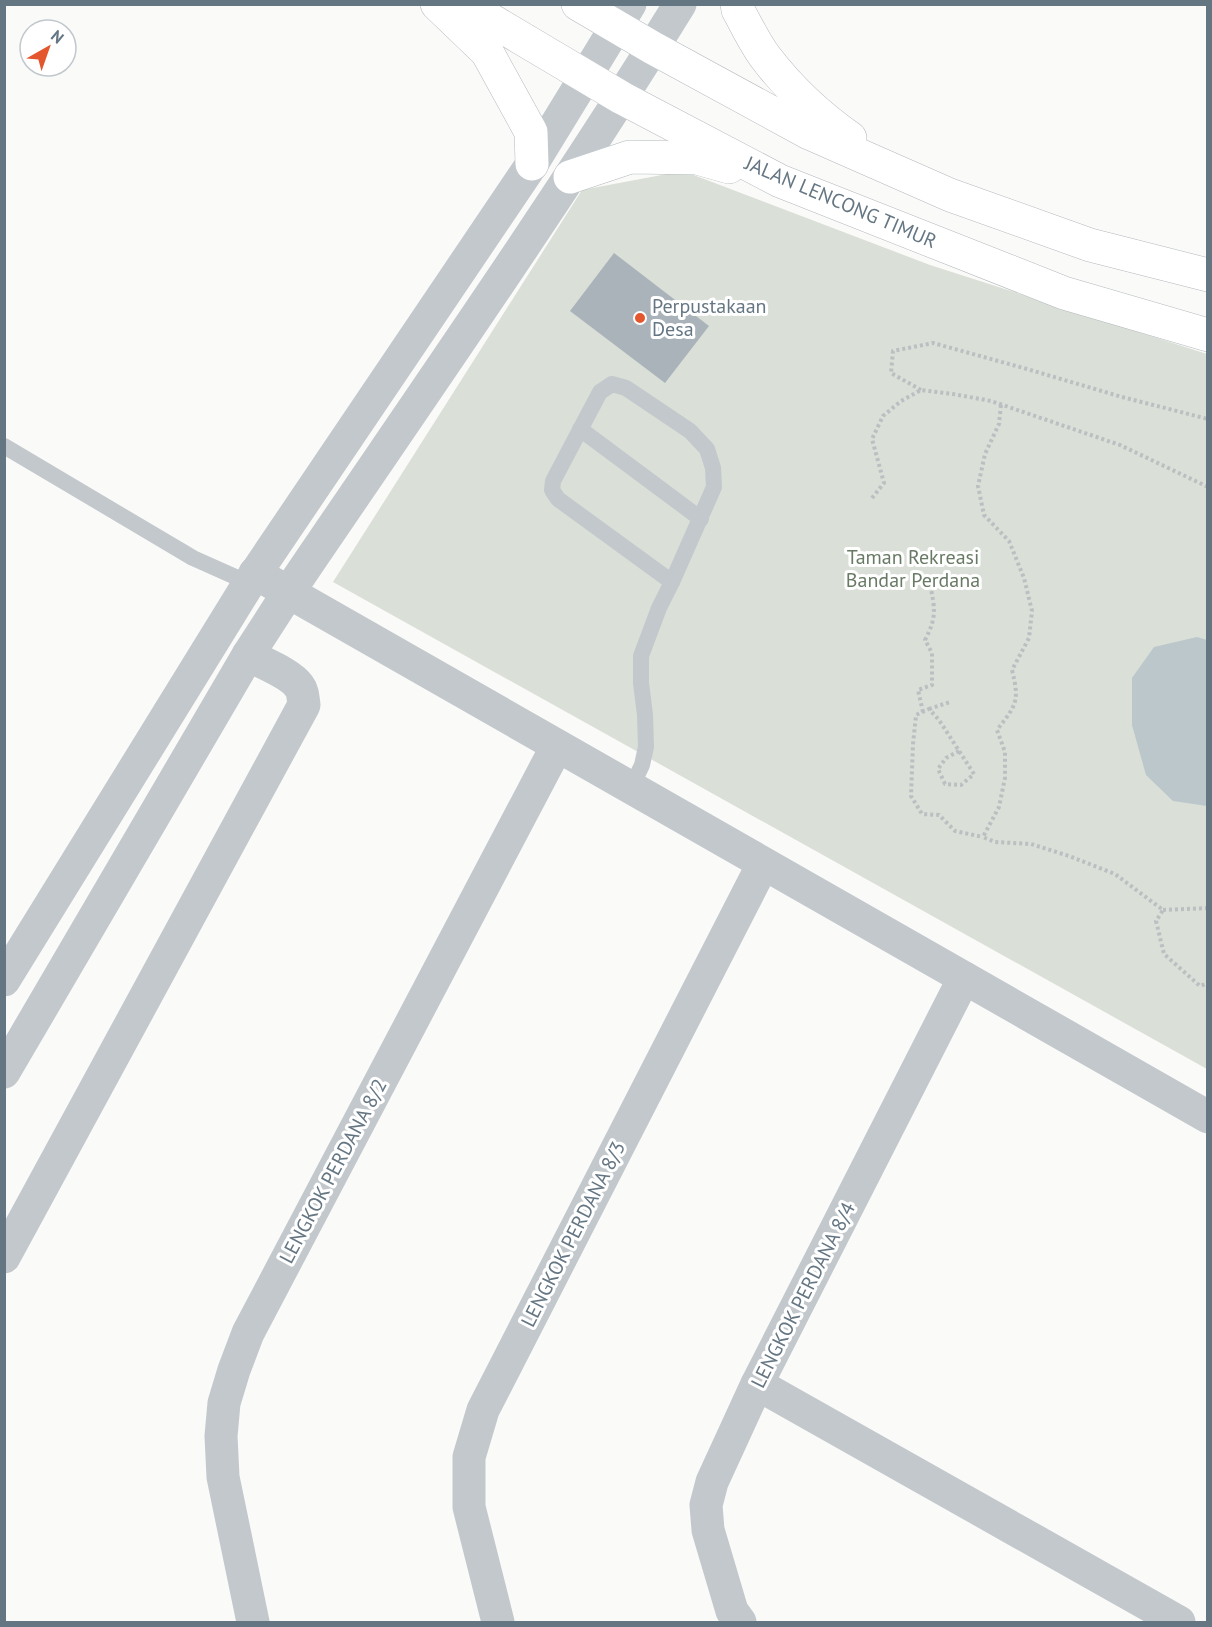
<svg xmlns="http://www.w3.org/2000/svg" width="1212" height="1627" font-family="'PT Sans',sans-serif">
	<style>
		.green { fill: #dadfd7 }
		.water { fill: #bbc7cb }
		.building { fill: #aab3b9 }
		.lines { fill: none; stroke-linecap: round; stroke-linejoin: round }
		.trunk-casing { stroke: #b4b9bd; stroke-width: 34 }
		.path { stroke: #bbbfc2; stroke-width: 4; stroke-dasharray: 3 3; stroke-linecap: butt }
		.service { stroke: #c3c8cc; stroke-width: 16 }
		.minor { stroke: #c3c8cc; stroke-width: 33 }
		.tertiary { stroke: #c3c8cc; stroke-width: 33 }
		.trunk { stroke: #fff; stroke-width: 33 }
		.poi-dot { fill: #e4572e; stroke: #fff; stroke-width: 2 }
		.labels { text-anchor: middle; stroke-width: 6; stroke-linejoin: round; paint-order: stroke }
		.street-label { font-size: 20px; fill: #657683; stroke: #fff }
		.poi-label { font-size: 20px; fill: #657683; stroke: #fff; text-anchor: start }
		.park-label { font-size: 20px; fill: #687a64; stroke: #fff }
	</style>
	<rect width="100%" height="100%" fill="#fafaf8"/>
	<polygon class="green" points="683,171 930,265 1207,354 1207,1069 333,582 582,190"/>
	<polygon class="water" points="1197,637 1207,640 1207,806 1173,801 1146,775 1132,725 1132,678 1154,647"/>
	<polygon class="building" points="614,253 709,326 665,383 570,311"/>
	<g class="lines">
		<g class="trunk-casing">
			<g id="trunk">
				<polyline points="437,4 487,52 531,132 532,164"/>
				<polyline points="464,4 622,98 780,181 1064,293 1208,335"/>
				<polyline points="578,4 653,48 809,133 950,195 1090,245 1208,275"/>
				<path d="M 737,4 L 738,10 C 747,26 755,44 766,58 C 789,88 820,117 850,138"/>
				<polyline points="570,177 630,157 697,158 729,167"/>
			</g>
		</g>
		<g class="path">
			<polyline points="921,390 891,373 893,351 933,343 1027,369 1122,397 1208,419"/>
			<path d="M 1001,405 L 999,424 L 985,454 L 978,486 L 984,515 L 1009,541 L 1024,578 L 1032,611 L 1029,638 L 1012,670 C 1020,702 1016,705 997,730 L 1005,752 L 1005,778 L 999,807 L 983,837 L 995,842 L 1031,844 L 1069,856 L 1115,874 L 1163,910 L 1156,921 L 1164,954 L 1200,986 L 1208,983"/>
			<polyline points="872,498 884,483 872,439 883,416 901,401 921,390 953,394 991,401 1120,445 1208,487"/>
			<polyline points="929,709 950,702"/>
			<path d="M 923,712 L 918,690 L 932,685 L 932,653 L 925,640 C 937,617 935,609 930,584"/>
			<polyline points="959,751 946,758 938,769 945,784 961,785 974,774 939,720 929,709 916,715 913,744 911,796 922,814 939,815 955,831 983,837"/>
			<polyline points="1163,910 1208,908"/>
		</g>
		<g class="service">
			<polygon points="612,384 626,388 690,431 707,449 713,468 714,487 672,582 558,499 552,490 553,481 600,392"/>
			<polyline points="580,429 701,519"/>
			<polyline points="4,446 193,558 249,583"/>
			<polyline points="631,788 642,765 646,747 645,715 641,683 641,656 659,608 672,582"/>
		</g>
		<g class="minor">
			<polyline points="255,573 1208,1117"/>
			<path d="M 4,1257 L 304,705 C 303,698 303,691 299,686 C 290,673 262,663 248,655"/>
			<polyline points="757,1384 1179,1622"/>
			<polyline points="253,1622 223,1477 221,1436 224,1403 234,1370 248,1333 557,746"/>
			<polyline points="498,1622 469,1507 469,1457 483,1410 763,864"/>
			<polyline points="740,1622 732,1611 708,1530 706,1505 712,1482 757,1384 964,978"/>
		</g>
		<g class="tertiary">
			<polyline points="4,980 249,583 532,164 630,4"/>
			<path d="M 4,1072 L 248,655 L 288,593 C 420,398 556,205 680,4"/>
		</g>
		<use href="#trunk" class="trunk"/>
	</g>
	<circle class="poi-dot" cx="640" cy="318" r="6"/>
	<g class="labels">
		<g class="street-label">
			<text transform="translate(841 202) rotate(23)" y="7">JALAN LENCONG TIMUR</text>
			<text transform="translate(333 1171) rotate(-62)" y="7">LENGKOK PERDANA 8/2</text>
			<text transform="translate(573 1234) rotate(-63)" y="7">LENGKOK PERDANA 8/3</text>
			<text transform="translate(803 1295) rotate(-63)" y="7">LENGKOK PERDANA 8/4</text>
		</g>
		<g class="poi-label">
			<text x="652" y="313">Perpustakaan<tspan x="652" dy="23">Desa</tspan></text>
		</g>
		<g class="park-label">
			<text x="913" y="564">Taman Rekreasi<tspan x="913" dy="23">Bandar Perdana</tspan></text>
		</g>
	</g>
	<rect width="1212" height="1627" fill="none" stroke="#657683" stroke-width="12"/>
	<g transform="translate(48 48) rotate(40)"><circle r="28" fill="#ffffff" stroke="#c1c8cd" stroke-width="1.5"/>
	<path d="M0-4.5L10 22L0 15L-10 22Z" fill="#e4572e"/>
	<text y="-9" font-size="16" font-weight="bold" text-anchor="middle" fill="#657683">N</text>
	</g>
</svg>
